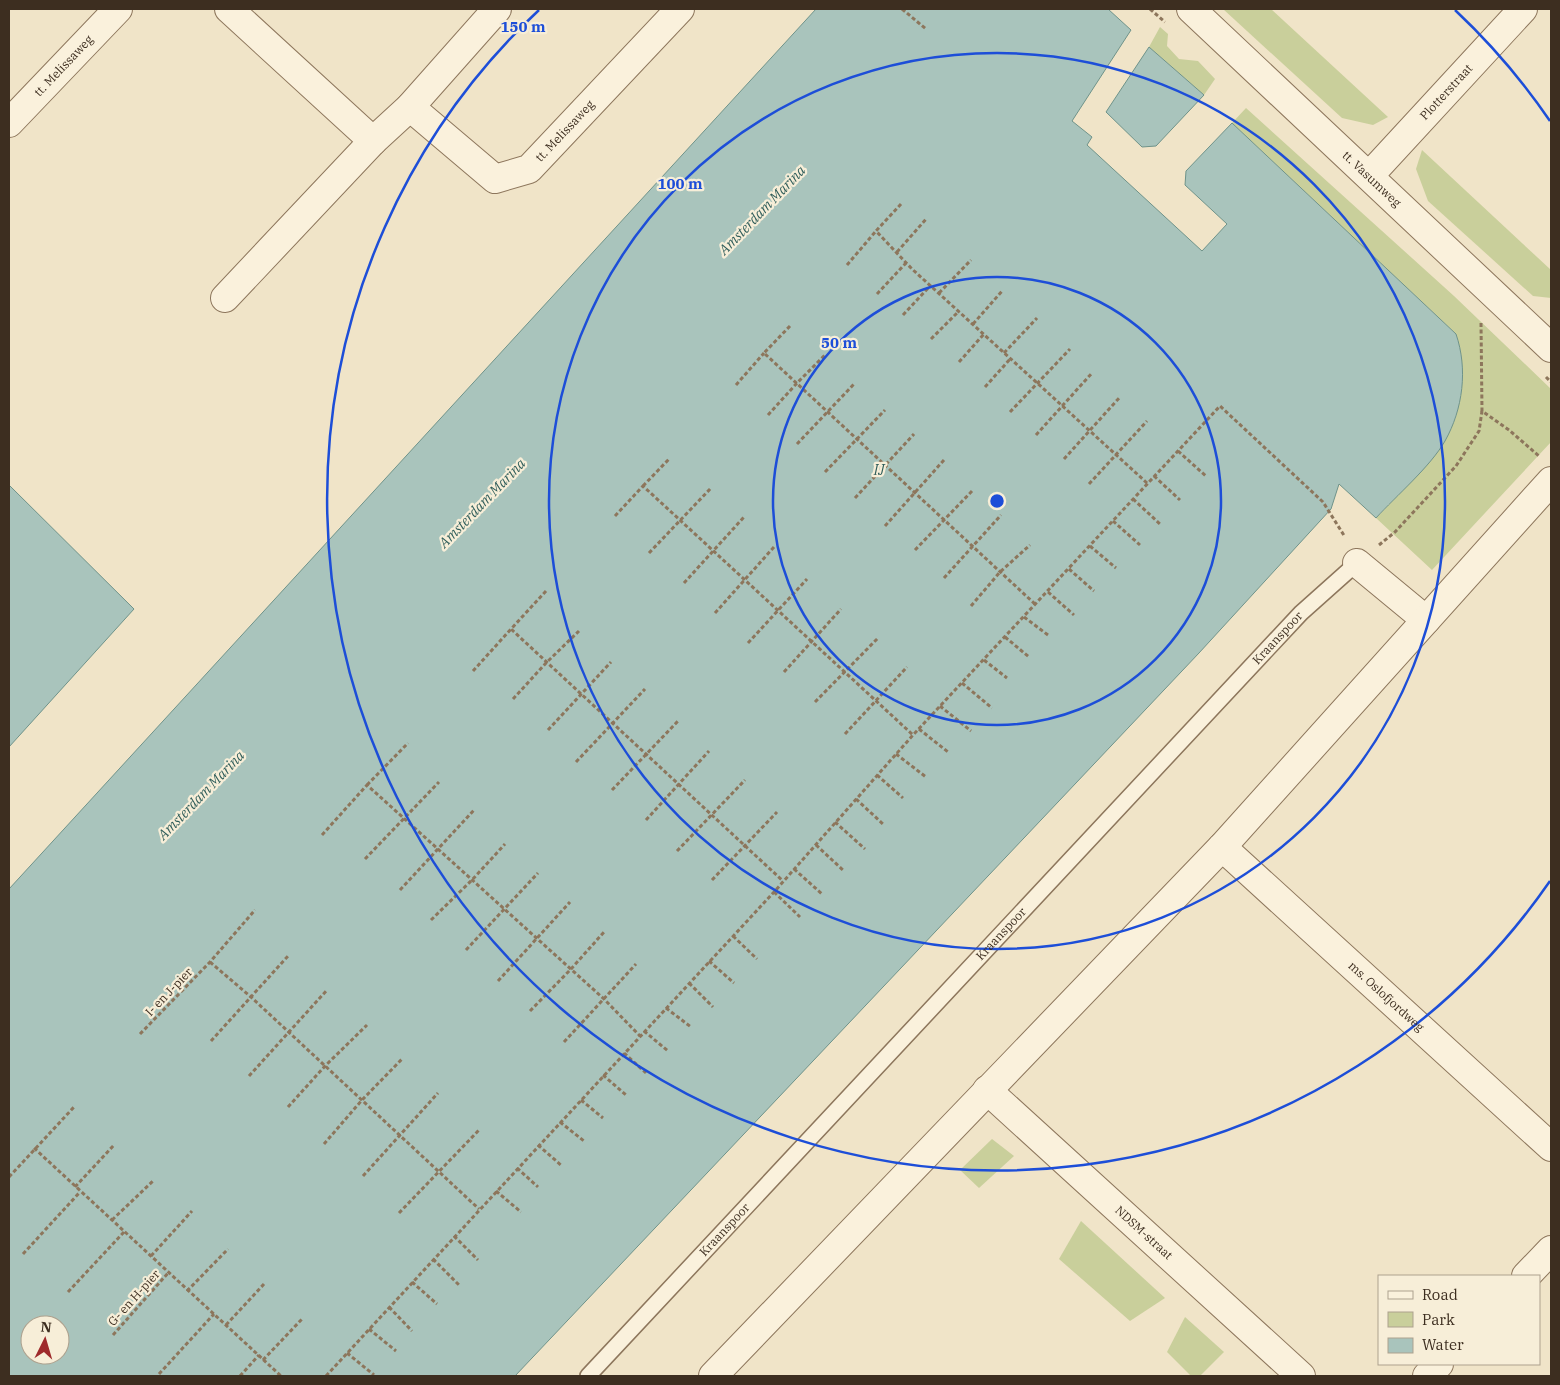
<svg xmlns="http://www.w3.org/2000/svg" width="1560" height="1385" font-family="'IBM Plex Serif',serif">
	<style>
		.green { fill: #c9cf9b }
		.water { fill: #a9c4bc; stroke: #6f938a; fill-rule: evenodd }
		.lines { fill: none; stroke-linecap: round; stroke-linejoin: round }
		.lane-casing { stroke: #8d765c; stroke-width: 18 }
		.street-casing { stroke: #8d765c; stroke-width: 30 }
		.path { stroke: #8d765c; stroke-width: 3; stroke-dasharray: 4 2.5; stroke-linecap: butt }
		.lane { stroke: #faf1dc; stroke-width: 15 }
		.street { stroke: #faf1dc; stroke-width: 28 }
		.ring { fill: none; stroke: #1d4ed8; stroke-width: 2.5 }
		.labels { text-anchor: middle; stroke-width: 4.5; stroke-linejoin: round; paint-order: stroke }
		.street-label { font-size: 12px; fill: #3d2e20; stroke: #f7eed8 }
		.water-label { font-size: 14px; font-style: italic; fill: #2f5d5a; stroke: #f7eed8 }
		.centre { fill: #1d4ed8; stroke: #f7eed8; stroke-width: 2.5 }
		.ring-label { font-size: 15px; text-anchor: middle; font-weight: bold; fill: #1d4ed8; stroke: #f7eed8; stroke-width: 4.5; stroke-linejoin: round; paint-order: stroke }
	</style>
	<rect width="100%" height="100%" fill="#f0e4c8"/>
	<g class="green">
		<polygon points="1223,9 1271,9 1388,117 1373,125 1342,118"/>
		<polygon points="1160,27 1168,34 1167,46 1179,59 1198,61 1215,79 1204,95 1149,47"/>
		<polygon points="1246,108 1454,296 1551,389 1551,442 1432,570 1376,518 1425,466 1444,442 1456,417 1456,334 1232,123"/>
		<polygon points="1422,150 1551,270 1551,298 1533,296 1428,201 1416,169"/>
		<polygon points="992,1139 1014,1156 979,1188 960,1170"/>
		<polygon points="1081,1221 1165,1298 1130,1321 1059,1259"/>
		<polygon points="1185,1317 1224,1352 1200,1376 1191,1376 1167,1352"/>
	</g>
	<g class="water">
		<path d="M 816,9 L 1108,9 L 1131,30 L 1072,121 L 1092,137 L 1087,145 L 1202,251 L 1227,224 L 1185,185 L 1186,171 L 1232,123 L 1456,334 C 1468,369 1463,409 1445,441 C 1430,467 1396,496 1376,518 L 1339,484 L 1331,509 L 1199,653 L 515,1376 L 9,1376 L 9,889 ZM 30,1325 L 60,1325 L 60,1355 L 30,1355 Z"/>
		<polygon points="1149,47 1204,95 1156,146 1142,147 1106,112"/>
		<polygon points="9,485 134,609 9,747"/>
	</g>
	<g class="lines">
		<g class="lane-casing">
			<g id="lane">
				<path id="s1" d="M 588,1376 L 1301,613 L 1357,563"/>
			</g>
		</g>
		<g class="street-casing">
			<g id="street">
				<polyline points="229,9 373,141"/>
				<path id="s2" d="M 1191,9 L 1551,348"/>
				<path id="s3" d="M 410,107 L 495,179 L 529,169 L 680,9"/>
				<path id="s4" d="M 9,123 L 118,9"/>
				<path id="s5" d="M 1369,176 L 1523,9"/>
				<polyline points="225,298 373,141 410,107 497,9"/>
				<polyline points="1357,563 1426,620"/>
				<path id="s6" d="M 1222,847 L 1551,1147"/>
				<path id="s7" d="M 987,1090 L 1301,1376"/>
				<polyline points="1526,1276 1551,1250"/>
				<polyline points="713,1376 1222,847 1551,481"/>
				<polyline points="1427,1376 1439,1364"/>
			</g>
		</g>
		<g class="path">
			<polyline points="902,9 926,29"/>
			<polyline points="1150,9 1165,22"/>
			<polyline points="901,204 876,231 912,269 1147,483"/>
			<polyline points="897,252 927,218"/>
			<polyline points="847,265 876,231"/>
			<polyline points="939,293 971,260"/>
			<polyline points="877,294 906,263"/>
			<polyline points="903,315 931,285"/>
			<polyline points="1481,323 1482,411 1509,430 1539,456"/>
			<polyline points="973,324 1003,290"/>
			<polyline points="790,326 764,353 1036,605"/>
			<polyline points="931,339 959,311"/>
			<polyline points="1004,353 1037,318"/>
			<polyline points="959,362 984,334"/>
			<polyline points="1546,377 1551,382"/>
			<polyline points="736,385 764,353"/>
			<polyline points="985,387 1011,358"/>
			<polyline points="1010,412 1070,349"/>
			<polyline points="768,415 797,383 825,355"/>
			<polyline points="1036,435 1092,373"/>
			<polyline points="797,444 854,384"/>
			<polyline points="1178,451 1207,477"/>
			<polyline points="1064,459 1120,397"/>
			<polyline points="825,472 885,410"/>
			<polyline points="1154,476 1180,500"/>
			<polyline points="1089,484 1147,421"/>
			<polyline points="643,486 670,458"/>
			<polyline points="855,498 914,434"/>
			<polyline points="1133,499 1160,524"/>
			<polyline points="615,516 643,486 913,735"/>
			<polyline points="1113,521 1140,545"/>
			<polyline points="885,526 944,460"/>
			<polyline points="1379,545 1395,532 1456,466 1479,431 1482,411"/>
			<polyline points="1090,546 1116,568"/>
			<polyline points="915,550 973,490"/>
			<polyline points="649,553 711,488"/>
			<polyline points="1069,569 1094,591"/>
			<polyline points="944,578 1001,515"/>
			<polyline points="684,583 744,517"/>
			<polyline points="546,591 511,629 783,881"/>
			<polyline points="1048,592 1074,615"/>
			<polyline points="971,606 1000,572 1030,545"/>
			<polyline points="715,613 774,547"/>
			<polyline points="1024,617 1048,635"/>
			<polyline points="1005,637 1029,657"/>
			<polyline points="748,643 807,579"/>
			<polyline points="984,660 1007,678"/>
			<polyline points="473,671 511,629"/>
			<polyline points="784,672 841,609"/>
			<polyline points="962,683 992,708"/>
			<polyline points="513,699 546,663 579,631"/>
			<polyline points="815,702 878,638"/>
			<polyline points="940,706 971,731"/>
			<polyline points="919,729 948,752"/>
			<polyline points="548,730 611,662"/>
			<polyline points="845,734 907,667"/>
			<polyline points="896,754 926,777"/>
			<polyline points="576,762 645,689"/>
			<polyline points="877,775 903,798"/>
			<polyline points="367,785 408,743"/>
			<polyline points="612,790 678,721"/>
			<polyline points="856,799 883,824"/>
			<polyline points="646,820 709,751"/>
			<polyline points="835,822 865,849"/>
			<polyline points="322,835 367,785 604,999 640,1036"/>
			<polyline points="816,845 844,871"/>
			<polyline points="677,851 745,780"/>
			<polyline points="365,859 439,782"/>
			<polyline points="794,869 822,894"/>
			<polyline points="712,880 777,812"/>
			<polyline points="400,890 474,810"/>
			<polyline points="774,892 800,917"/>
			<polyline points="431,920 472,880 505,844"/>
			<polyline points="733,936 757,959"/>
			<polyline points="466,950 538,873"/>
			<polyline points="709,961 734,983"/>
			<polyline points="210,962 251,997 479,1209"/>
			<polyline points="498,981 570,902"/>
			<polyline points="689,983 713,1007"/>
			<polyline points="666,1008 691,1027"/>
			<polyline points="530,1011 571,969 604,932"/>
			<polyline points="644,1031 668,1051"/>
			<polyline points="140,1034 210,962 255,910"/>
			<polyline points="211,1041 288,956"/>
			<polyline points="564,1042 636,964"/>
			<polyline points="624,1053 646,1073"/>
			<polyline points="603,1075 626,1095"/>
			<polyline points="249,1076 327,990"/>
			<polyline points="581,1100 603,1118"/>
			<polyline points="288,1107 325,1066 367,1025"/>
			<polyline points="560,1122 584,1141"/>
			<polyline points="324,1144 362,1100 402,1059"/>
			<polyline points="538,1145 562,1166"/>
			<polyline points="34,1148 281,1376"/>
			<polyline points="517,1168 538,1187"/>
			<polyline points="363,1176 438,1093"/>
			<polyline points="9,1177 74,1107"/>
			<polyline points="75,1187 114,1145"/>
			<polyline points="496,1191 521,1212"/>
			<polyline points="399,1213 479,1130"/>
			<polyline points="112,1220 153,1181"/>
			<polyline points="454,1236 478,1260"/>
			<polyline points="23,1254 80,1192"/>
			<polyline points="151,1256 192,1211"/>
			<polyline points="433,1259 459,1285"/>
			<polyline points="412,1282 437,1304"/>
			<polyline points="187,1291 228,1249"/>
			<polyline points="68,1292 124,1232"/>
			<polyline points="389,1307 412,1331"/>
			<polyline points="226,1325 264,1284"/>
			<polyline points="369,1329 396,1351"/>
			<polyline points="113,1335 168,1273"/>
			<polyline points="347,1353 374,1375"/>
			<polyline points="263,1360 302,1319"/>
			<polyline points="159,1374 214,1314"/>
			<polyline points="240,1376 259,1355"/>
			<polyline points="326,1376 774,892 913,735 1220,406 1323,502 1345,537"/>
		</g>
		<use href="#lane" class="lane"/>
		<use href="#street" class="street"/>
	</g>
	<g class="ring">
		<circle cx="997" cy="501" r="224"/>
		<circle cx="997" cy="501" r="448"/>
		<path d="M1550 881A671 671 0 1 1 539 10M1455 10A671 671 0 0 1 1550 121"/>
	</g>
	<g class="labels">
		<g class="street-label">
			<text dy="4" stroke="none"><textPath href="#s4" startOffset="79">tt. Melissaweg</textPath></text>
			<text dy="4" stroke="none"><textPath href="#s5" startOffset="114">Plotterstraat</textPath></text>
			<text dy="4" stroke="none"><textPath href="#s3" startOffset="199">tt. Melissaweg</textPath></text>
			<text dy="4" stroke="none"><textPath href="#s2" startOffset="248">tt. Vasumweg</textPath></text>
			<text dy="4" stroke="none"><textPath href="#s1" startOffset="1010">Kraanspoor</textPath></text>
			<text dy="4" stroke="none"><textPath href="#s1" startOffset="605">Kraanspoor</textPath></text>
			<text transform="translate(169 992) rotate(-46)" y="4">I- en J-pier</text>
			<text dy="4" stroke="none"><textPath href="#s6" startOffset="222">ms. Oslofjordweg</textPath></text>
			<text dy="4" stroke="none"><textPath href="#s1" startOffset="200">Kraanspoor</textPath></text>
			<text dy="4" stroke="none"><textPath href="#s7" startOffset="212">NDSM-straat</textPath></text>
			<text transform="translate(134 1298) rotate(-48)" y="4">G- en H-pier</text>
		</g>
		<g class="water-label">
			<text transform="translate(762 210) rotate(-46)" y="5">Amsterdam Marina</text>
			<text x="879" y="475">IJ</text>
			<text transform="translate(482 503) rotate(-46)" y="5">Amsterdam Marina</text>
			<text transform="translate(201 795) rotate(-46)" y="5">Amsterdam Marina</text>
		</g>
	</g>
	<circle cx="997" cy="501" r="8" class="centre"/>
	<g class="ring-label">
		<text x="523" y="32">150 m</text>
		<text x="680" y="189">100 m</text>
		<text x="839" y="348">50 m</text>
	</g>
	<rect width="1560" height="1385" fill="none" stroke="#3d2e20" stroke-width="20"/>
	<rect x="1378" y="1275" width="162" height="90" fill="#f7eed8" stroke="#ada18e"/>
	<rect x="1388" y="1291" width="25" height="8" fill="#faf1dc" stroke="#ada18e"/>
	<text x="1422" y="1300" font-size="15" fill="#3d2e20">Road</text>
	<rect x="1388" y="1312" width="25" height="15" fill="#c9cf9b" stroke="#ada18e"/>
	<text x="1422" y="1325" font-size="15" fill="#3d2e20">Park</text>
	<rect x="1388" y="1338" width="25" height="15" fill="#a9c4bc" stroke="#ada18e"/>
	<text x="1422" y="1350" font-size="15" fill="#3d2e20">Water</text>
	<g transform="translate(45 1340) rotate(5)"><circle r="24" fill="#f7eed8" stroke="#ada18e"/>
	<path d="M0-4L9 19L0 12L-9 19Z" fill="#9e2a2b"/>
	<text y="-8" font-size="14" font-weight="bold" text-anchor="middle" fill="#3d2e20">N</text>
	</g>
</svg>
